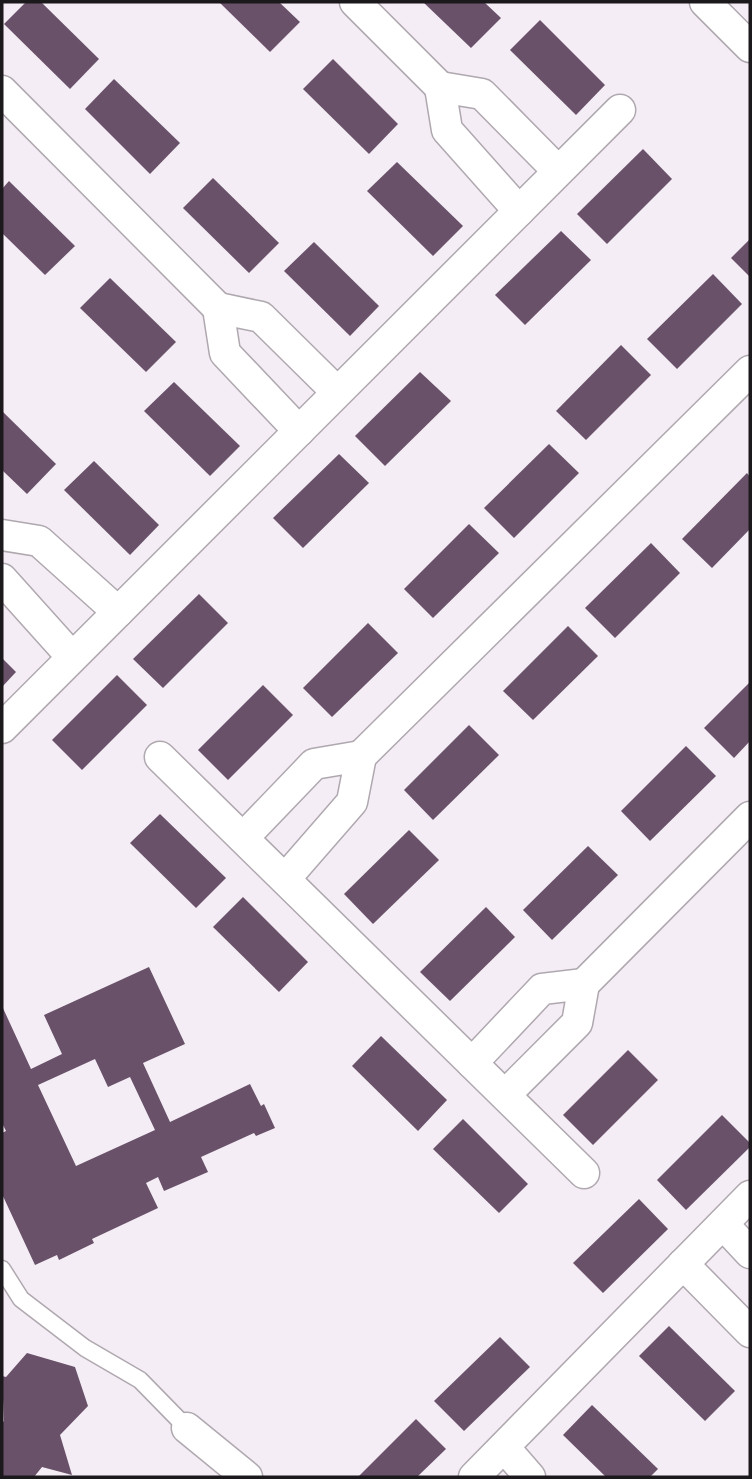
<svg xmlns="http://www.w3.org/2000/svg" width="752" height="1479" font-family="'Source Sans 3',sans-serif">
	<style>
		.building { fill: #685169; fill-rule: evenodd }
		.lines { fill: none; stroke-linecap: round; stroke-linejoin: round }
		.lane-casing { stroke: #afa8af; stroke-width: 19 }
		.street-casing { stroke: #afa8af; stroke-width: 33 }
		.lane { stroke: #fff; stroke-width: 16 }
		.street { stroke: #fff; stroke-width: 30 }
	</style>
	<rect width="100%" height="100%" fill="#f5edf5"/>
	<g class="building">
		<polygon points="26,2 41,2 99,59 70,89 4,24"/>
		<polygon points="219,2 279,2 300,22 270,52"/>
		<polygon points="423,2 484,2 501,18 471,48"/>
		<polygon points="540,20 605,85 576,115 510,50"/>
		<polygon points="333,59 398,124 369,154 303,89"/>
		<polygon points="114,79 180,143 150,174 85,109"/>
		<polygon points="643,149 672,179 607,244 577,214"/>
		<polygon points="397,162 463,226 433,256 367,191"/>
		<polygon points="213,178 279,243 249,273 183,208"/>
		<polygon points="9,181 75,246 45,275 2,233 2,189"/>
		<polygon points="561,231 591,260 525,325 495,295"/>
		<polygon points="750,239 750,277 731,258"/>
		<polygon points="314,242 379,306 350,336 284,271"/>
		<polygon points="713,274 742,304 677,369 647,339"/>
		<polygon points="110,278 176,342 146,372 80,308"/>
		<polygon points="621,345 651,375 586,440 556,411"/>
		<polygon points="420,372 451,401 385,466 355,436"/>
		<polygon points="174,382 240,446 210,476 144,411"/>
		<polygon points="2,411 56,464 27,494 2,470"/>
		<polygon points="549,444 579,473 514,538 484,508"/>
		<polygon points="339,454 369,483 303,548 273,518"/>
		<polygon points="94,461 159,525 130,555 64,490"/>
		<polygon points="747,473 750,477 750,529 712,568 682,539"/>
		<polygon points="469,524 499,553 433,618 404,589"/>
		<polygon points="651,543 680,573 615,638 585,608"/>
		<polygon points="199,594 228,623 163,688 133,659"/>
		<polygon points="368,623 398,653 332,717 303,688"/>
		<polygon points="568,626 598,656 533,720 503,691"/>
		<polygon points="2,658 16,672 2,687"/>
		<polygon points="117,675 147,705 82,770 52,740"/>
		<polygon points="750,682 750,741 734,758 704,728"/>
		<polygon points="263,685 293,715 228,780 198,750"/>
		<polygon points="469,725 499,755 433,820 404,790"/>
		<polygon points="686,746 716,776 650,841 621,811"/>
		<polygon points="160,814 226,878 196,908 130,843"/>
		<polygon points="409,830 439,860 373,924 344,894"/>
		<polygon points="588,846 618,875 552,940 523,910"/>
		<polygon points="243,897 308,962 279,992 213,927"/>
		<polygon points="486,907 515,937 450,1001 420,972"/>
		<path d="M 149,967 L 185,1044 L 143,1063 L 170,1122 L 250,1084 L 261,1106 L 264,1104 L 275,1128 L 256,1136 L 254,1133 L 201,1157 L 208,1172 L 164,1191 L 158,1177 L 146,1183 L 158,1208 L 92,1239 L 94,1243 L 59,1260 L 57,1255 L 35,1265 L 2,1194 L 2,1133 L 6,1131 L 2,1123 L 2,1006 L 31,1069 L 62,1054 L 44,1015 ZM 95,1059 L 108,1087 L 130,1077 L 155,1130 L 76,1166 L 38,1085 Z"/>
		<polygon points="381,1036 447,1100 418,1131 352,1066"/>
		<polygon points="628,1050 658,1080 593,1145 563,1115"/>
		<polygon points="722,1115 750,1143 750,1147 686,1210 657,1180"/>
		<polygon points="463,1119 528,1184 499,1213 433,1149"/>
		<polygon points="639,1199 668,1229 603,1293 573,1263"/>
		<polygon points="669,1326 735,1391 705,1421 639,1356"/>
		<polygon points="500,1337 530,1367 464,1431 434,1401"/>
		<polygon points="27,1353 75,1367 88,1406 60,1435 72,1475 42,1467 34,1477 2,1477 2,1423 4,1421 2,1376 6,1377"/>
		<polygon points="592,1405 658,1469 650,1477 606,1477 563,1435"/>
		<polygon points="416,1419 446,1449 417,1477 358,1477"/>
	</g>
	<g class="lines">
		<g class="lane-casing">
			<polyline id="lane" points="2,1269 21,1299 85,1348 140,1380 187,1428"/>
		</g>
		<g class="street-casing">
			<g id="street">
				<polyline points="355,2 440,87"/>
				<polyline points="705,2 750,47"/>
				<polyline points="2,91 218,308"/>
				<polyline points="519,211 447,130 440,87 482,94 558,171"/>
				<polyline points="299,431 225,353 218,308 261,317 337,392"/>
				<polyline points="2,535 39,541 118,612"/>
				<polyline points="2,579 72,657"/>
				<polyline points="2,728 620,110"/>
				<polyline points="361,756 750,371"/>
				<polyline points="160,757 584,1173"/>
				<polyline points="243,838 314,764 361,756 352,802 285,879"/>
				<polyline points="584,984 750,817"/>
				<polyline points="472,1063 542,989 584,984 577,1023 505,1095"/>
				<polyline points="723,1224 750,1253"/>
				<polyline points="683,1264 750,1332"/>
				<polyline points="187,1428 247,1477"/>
				<polyline points="504,1447 530,1477"/>
				<polyline points="474,1477 750,1196"/>
			</g>
		</g>
		<use href="#lane" class="lane"/>
		<use href="#street" class="street"/>
	</g>
	<rect width="752" height="1479" fill="none" stroke="#1c191c" stroke-width="7"/>
</svg>
